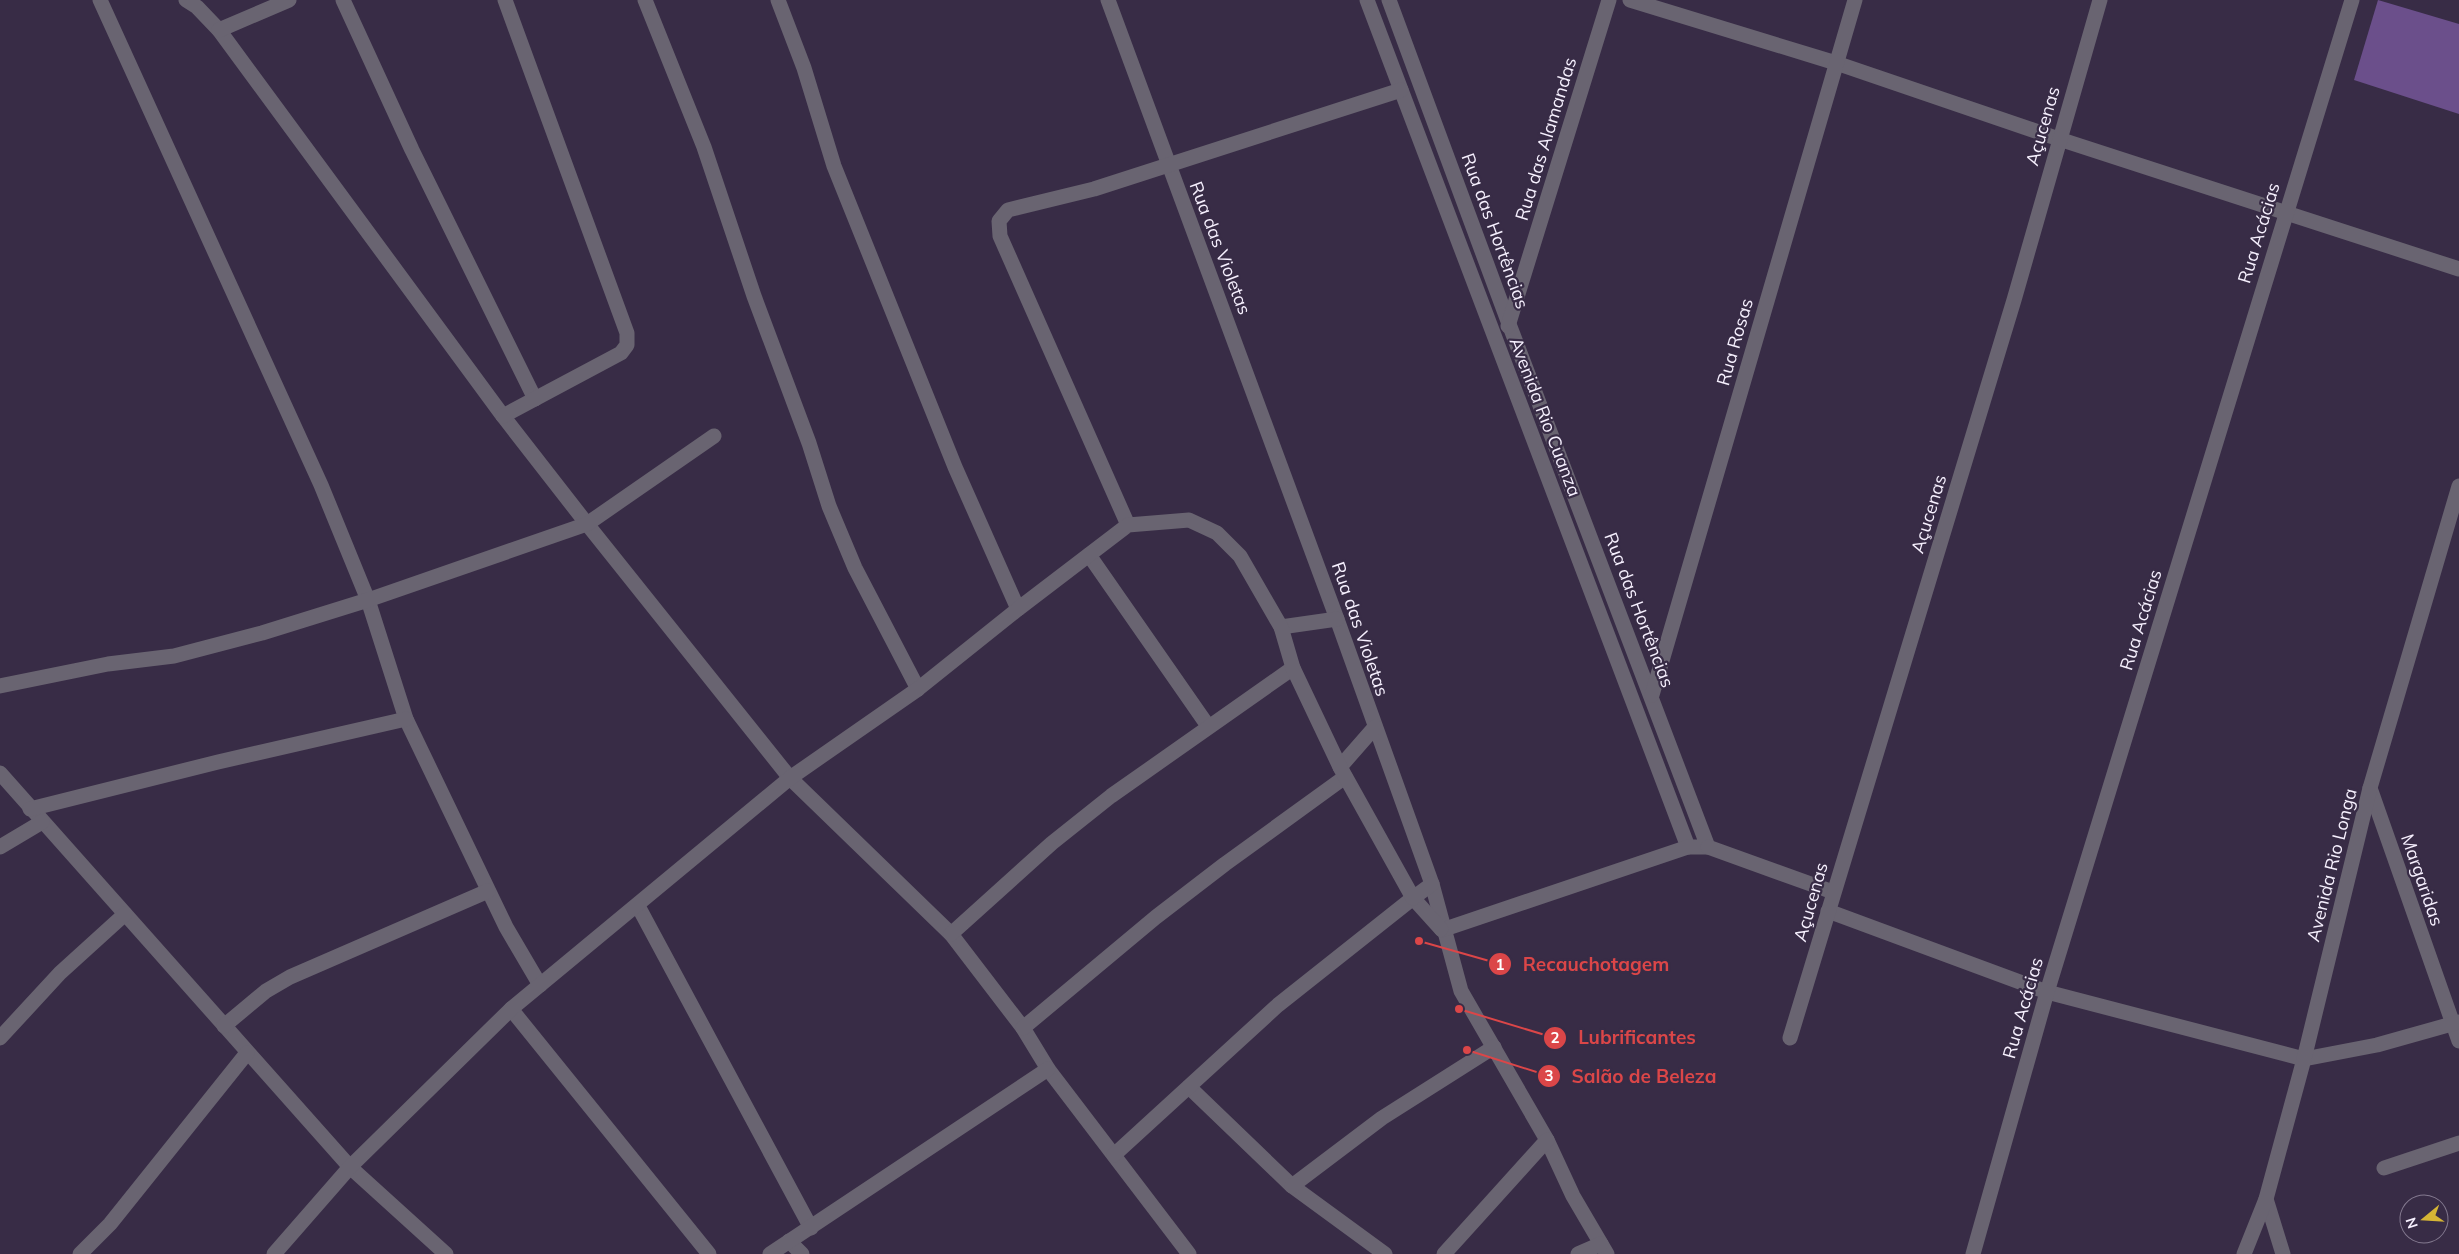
<svg xmlns="http://www.w3.org/2000/svg" width="2459" height="1254" font-family="Mulish,sans-serif">
	<style>
		.building { fill: #6b4f8b }
		.lines { fill: none; stroke-linecap: round; stroke-linejoin: round }
		.minor { stroke: #696471; stroke-width: 15 }
		.labels { text-anchor: middle; stroke-width: 4.5; stroke-linejoin: round; paint-order: stroke }
		.street-label { font-size: 18px; fill: #f6f0fe; stroke: #382c46 }
		.leader { fill: none; stroke: #db4648; stroke-width: 2 }
		.callout-dot { fill: #db4648; stroke: #382c46; stroke-width: 2 }
		.mark-label { font-size: 15px; text-anchor: middle; font-weight: bold; fill: #fff }
		.callout-label { font-size: 19px; text-anchor: middle; font-weight: bold; fill: #db4648; stroke: #382c46; stroke-width: 4.5; stroke-linejoin: round; paint-order: stroke }
	</style>
	<rect width="100%" height="100%" fill="#382c46"/>
	<polygon class="building" points="2378,0 2459,24 2459,114 2354,80"/>
	<g class="lines">
		<g class="minor">
			<polyline points="100,0 321,485 368,600 406,719 506,927 540,985"/>
			<polyline points="186,0 197,7 219,30 503,416 587,524 790,778 951,934 1023,1028 1048,1069 1189,1254"/>
			<polyline points="343,0 412,150 535,399"/>
			<polyline points="645,0 704,147 754,296 809,443 829,506 855,568 918,689"/>
			<polyline points="778,0 804,68 834,166 955,467 1018,609"/>
			<polyline points="1108,0 1337,619 1432,884 1461,991 1547,1140 1573,1196 1607,1254"/>
			<polyline points="1367,0 1688,847"/>
			<polyline points="1389,0 1509,324 1708,847 1688,847 1442,930"/>
			<polyline points="1630,0 1836,63 2059,139 2459,269"/>
			<polyline points="219,30 289,0"/>
			<polyline points="1508,326 1609,0"/>
			<polyline points="503,416 621,353 627,345 627,333 505,0"/>
			<polyline points="1128,525 1000,236 999,221 1008,210 1094,189 1401,90"/>
			<polyline points="1089,555 1208,726"/>
			<polyline points="1281,627 1337,619"/>
			<polyline points="0,686 108,664 174,656 262,633 368,600 587,524 714,436"/>
			<polyline points="1652,695 1855,0"/>
			<polyline points="1340,767 1375,727"/>
			<polyline points="0,773 350,1167 446,1254"/>
			<polyline points="2370,788 2459,1041"/>
			<polyline points="30,809 218,762 406,719"/>
			<polyline points="0,847 42,822"/>
			<polyline points="1708,847 1833,892"/>
			<polyline points="638,906 811,1228"/>
			<polyline points="1828,911 2047,992 2304,1059 2377,1045 2459,1022"/>
			<polyline points="951,934 1052,843 1111,796 1293,668"/>
			<polyline points="511,1009 709,1254"/>
			<polyline points="224,1026 266,991 290,977 488,891"/>
			<polyline points="1023,1028 1156,917 1225,864 1345,777"/>
			<polyline points="0,1038 60,973 125,914"/>
			<polyline points="1790,1038 2014,300 2100,0"/>
			<polyline points="1189,1087 1292,1186 1385,1254"/>
			<polyline points="1114,1155 1278,1005 1413,898 1441,929"/>
			<polyline points="2384,1168 2459,1143"/>
			<polyline points="1292,1186 1382,1118 1494,1047"/>
			<polyline points="2266,1199 2283,1254"/>
			<polyline points="789,1241 802,1254"/>
			<polyline points="80,1254 110,1224 247,1053"/>
			<polyline points="274,1254 350,1167 511,1009 790,778 918,689 1018,609 1128,525 1189,520 1217,533 1240,556 1281,627 1293,668 1340,767 1413,898 1432,884"/>
			<polyline points="770,1254 1048,1069"/>
			<polyline points="1444,1254 1547,1140"/>
			<polyline points="1578,1254 1601,1244"/>
			<polyline points="1973,1254 2047,992 2352,0"/>
			<polyline points="2244,1254 2266,1199 2304,1059 2370,788 2459,486"/>
		</g>
	</g>
	<g class="labels">
		<g class="street-label">
			<text transform="translate(2043 126) rotate(-74)" y="6">Açucenas</text>
			<text transform="translate(1546 139) rotate(-73)" y="6">Rua das Alamandas</text>
			<text transform="translate(1495 231) rotate(70)" y="6">Rua das Hortências</text>
			<text transform="translate(2259 233) rotate(-73)" y="6">Rua Acácias</text>
			<text transform="translate(1220 248) rotate(69)" y="6">Rua das Violetas</text>
			<text transform="translate(1735 342) rotate(-74)" y="6">Rua Rosas</text>
			<text transform="translate(1545 417) rotate(69)" y="6">Avenida Rio Cuanza</text>
			<text transform="translate(1929 514) rotate(-73)" y="6">Açucenas</text>
			<text transform="translate(1639 610) rotate(69)" y="6">Rua das Hortências</text>
			<text transform="translate(2141 620) rotate(-73)" y="6">Rua Acácias</text>
			<text transform="translate(1360 629) rotate(71)" y="6">Rua das Violetas</text>
			<text transform="translate(2332 865) rotate(-76)" y="6">Avenida Rio Longa</text>
			<text transform="translate(2422 880) rotate(71)" y="6">Margaridas</text>
			<text transform="translate(1811 902) rotate(-74)" y="6">Açucenas</text>
			<text transform="translate(2023 1008) rotate(-74)" y="6">Rua Acácias</text>
		</g>
	</g>
	<path class="leader" d="M1419 941L1500 964M1459 1009L1555 1038M1467 1050L1549 1076"/>
	<g class="callout-dot">
		<circle cx="1419" cy="941" r="5"/>
		<circle cx="1459" cy="1009" r="5"/>
		<circle cx="1467" cy="1050" r="5"/>
		<circle cx="1500" cy="964" r="12"/>
		<circle cx="1555" cy="1038" r="12"/>
		<circle cx="1549" cy="1076" r="12"/>
	</g>
	<g class="mark-label">
		<text x="1500" y="970">1</text>
		<text x="1555" y="1043">2</text>
		<text x="1549" y="1081">3</text>
	</g>
	<g class="callout-label">
		<text x="1596" y="971">Recauchotagem</text>
		<text x="1637" y="1044">Lubrificantes</text>
		<text x="1644" y="1083">Salão de Beleza</text>
	</g>
	<g transform="translate(2424 1219) rotate(252)"><circle r="24" fill="#382c46" stroke="#847a90"/>
	<path d="M0-4L9 19L0 12L-9 19Z" fill="#d5b535"/>
	<text y="-8" font-size="14" font-weight="bold" text-anchor="middle" fill="#f6f0fe">N</text>
	</g>
</svg>
